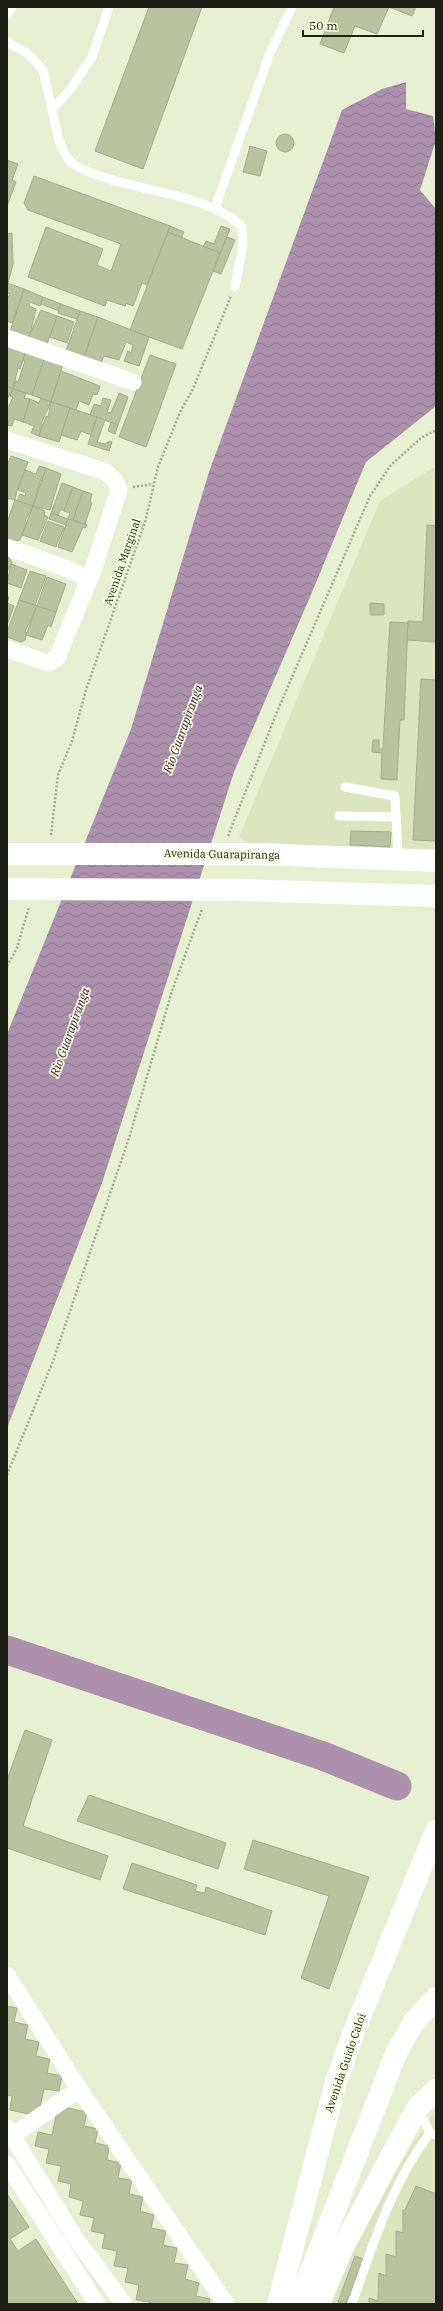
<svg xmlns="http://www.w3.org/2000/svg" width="443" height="2311" font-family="'IBM Plex Serif',serif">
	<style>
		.built { fill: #dae4bf }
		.water { fill: url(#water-waves) }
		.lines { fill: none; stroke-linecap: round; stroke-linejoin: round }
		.river { stroke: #ac91ad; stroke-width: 29 }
		.building { fill: #b8c29e; stroke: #a3aa8f }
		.path { stroke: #a2a892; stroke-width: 2.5; stroke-dasharray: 2 2; stroke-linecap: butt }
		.service { stroke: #fff; stroke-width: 9 }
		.minor { stroke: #fff; stroke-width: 17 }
		.secondary { stroke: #fff; stroke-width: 22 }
		.primary { stroke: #fff; stroke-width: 22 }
		.labels { text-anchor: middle; stroke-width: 3.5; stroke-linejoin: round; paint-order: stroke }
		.street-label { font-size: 11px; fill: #1d2016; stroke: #f4fcdf }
		.water-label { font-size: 12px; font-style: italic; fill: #3d193f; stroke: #f4fcdf }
	</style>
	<defs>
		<pattern id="water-waves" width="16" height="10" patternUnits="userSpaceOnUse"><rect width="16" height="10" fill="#ac91ad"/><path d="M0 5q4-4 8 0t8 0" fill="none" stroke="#8b768c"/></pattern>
	</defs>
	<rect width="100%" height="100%" fill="#e7efd2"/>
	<g class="built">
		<polygon points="436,466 436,849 251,845 239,837 380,501"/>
		<polygon points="433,2114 436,2115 436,2304 332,2304 368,2213"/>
	</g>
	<polygon class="water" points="406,82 406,109 433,116 436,140 420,190 436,209 436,406 366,462 310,597 234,772 102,1183 7,1428 7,1034 131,729 209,472 342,110 382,89"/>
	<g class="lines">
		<polyline class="river" points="7,1650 323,1756 397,1786"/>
	</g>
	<g class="building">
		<polygon points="149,7 202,7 143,169 95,151"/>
		<polygon points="334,7 416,7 412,16 389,7 377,34 355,26 344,53 320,44"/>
		<circle cx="285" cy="143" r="9"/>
		<polygon points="250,146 267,151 260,176 243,172"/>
		<polygon points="7,160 18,164 12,180 16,182 7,206"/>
		<polygon points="34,176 170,226 147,285 142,283 133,306 126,303 125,306 107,300 105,306 28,277 46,227 103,249 97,265 111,271 121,244 28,210 24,203"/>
		<polygon points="170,226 184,232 181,238 168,232"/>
		<polygon points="221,226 230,229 220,253 203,247 206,241 214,244"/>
		<polygon points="168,232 220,253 182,349 130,330"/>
		<polygon points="12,233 13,264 8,283 7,234"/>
		<polygon points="227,237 235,240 221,274 213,271"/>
		<polygon points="7,283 24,289 12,323 7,321 7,299 10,294 7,293"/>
		<polygon points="24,289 43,297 40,306 30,302 29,306 36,309 29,338 10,332"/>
		<polygon points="43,297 61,304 59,311 41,304"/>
		<polygon points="61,304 80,311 77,319 58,313"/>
		<polygon points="41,310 57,316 47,344 28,338"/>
		<polygon points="80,311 98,317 84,357 66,351"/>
		<polygon points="57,316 74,322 67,343 50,337"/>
		<polygon points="98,317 149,337 139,366 124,361 128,351 131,353 133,345 126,342 119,360 104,356 101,363 84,357"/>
		<polygon points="7,344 26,351 20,369 18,368 13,389 7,386"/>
		<polygon points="26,351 45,357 32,395 13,389 16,381 18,382 25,361 23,360"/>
		<polygon points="150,355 176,364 146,447 119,437"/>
		<polygon points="45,357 63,364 51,402 32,395"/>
		<polygon points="61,371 100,386 97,395 93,394 89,405 79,401 76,410 51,402"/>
		<polygon points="7,386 13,389 7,399"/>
		<polygon points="13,389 26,393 24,398 30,399 23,422 14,419 12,426 7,425 7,407 9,406 13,397 10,396"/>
		<polygon points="119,393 128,397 118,425 90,415 94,404 101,406 103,398 111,400 107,412 111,413"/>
		<polygon points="41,398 51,402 41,424 43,424 39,436 31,433 34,426 23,422 30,399 39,403"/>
		<polygon points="51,402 70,408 59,442 39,436 46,416 48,417"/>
		<polygon points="70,408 97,417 91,435 81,431 77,440 61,435"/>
		<polygon points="97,417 105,420 97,442 105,444 110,441 112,442 109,451 88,444"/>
		<polygon points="111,422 118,425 115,434 108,431"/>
		<polygon points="11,456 28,462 17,490 15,500 7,498 7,466"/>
		<polygon points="39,466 46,468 43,479 41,478 33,506 17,501 20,494 25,496 26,493 18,490 25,470 36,474"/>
		<polygon points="46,468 61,474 50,510 33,506"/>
		<polygon points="62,483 73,487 64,511 61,509 58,515 51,513"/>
		<polygon points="73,487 83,491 73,520 68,519 70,513 64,511"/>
		<polygon points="83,491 92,494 90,502 92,503 85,524 73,520"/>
		<polygon points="15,500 33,506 25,521 27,522 20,540 15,541 7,538 7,522"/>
		<polygon points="33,506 45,511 44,515 48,517 38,540 22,535"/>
		<polygon points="51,513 68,519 66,525 49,519"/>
		<polygon points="68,519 87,525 85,528 83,527 72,552 58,547"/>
		<polygon points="48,521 64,527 56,547 40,541"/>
		<polygon points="427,525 436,526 436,642 407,640 408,621 423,622"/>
		<polygon points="7,555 12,562 7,572"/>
		<polygon points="11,564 27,570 21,588 7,583"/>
		<polygon points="30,571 46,576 35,605 19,600"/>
		<polygon points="47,577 66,584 56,612 37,606"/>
		<polygon points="7,597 9,597 7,603 14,606 7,625"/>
		<polygon points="19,600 37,606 25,632 27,633 25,640 21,642 7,637 7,632"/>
		<polygon points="370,603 384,604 384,615 370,615"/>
		<polygon points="37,606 56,612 51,627 48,625 42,640 26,635"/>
		<polygon points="390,622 408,623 404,720 400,720 397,780 381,779 382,753 372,752 373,740 379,740 379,749 383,749"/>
		<polygon points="421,679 436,680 436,841 413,840"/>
		<polygon points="351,831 391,832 390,847 350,845"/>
		<polygon points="25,1730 52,1740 23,1826 108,1856 100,1880 7,1848 7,1780"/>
		<polygon points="89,1795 226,1843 218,1869 77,1821"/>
		<polygon points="253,1840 369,1877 329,1989 301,1978 329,1896 244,1869"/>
		<polygon points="132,1863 197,1885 195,1891 205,1893 206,1887 272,1911 265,1935 123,1889"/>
		<polygon points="7,2006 17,2008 14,2022 28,2025 25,2039 39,2042 36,2056 50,2059 47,2073 62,2076 59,2091 44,2089 38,2116 10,2110 12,2096 7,2095"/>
		<polygon points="58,2106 87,2112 84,2126 98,2129 95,2143 109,2146 107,2160 121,2163 118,2178 132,2180 129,2194 143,2197 140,2211 154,2215 151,2228 166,2231 163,2245 177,2248 174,2263 188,2265 185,2279 199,2283 196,2296 210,2299 209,2304 150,2304 150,2302 136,2300 139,2285 125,2282 128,2268 114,2266 117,2251 102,2248 105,2234 91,2231 94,2218 80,2215 83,2201 69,2197 71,2184 58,2181 61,2166 46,2163 49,2149 35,2146 38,2132 52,2135"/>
		<polygon points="416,2186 436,2194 436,2304 369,2304 369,2298 378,2301 379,2273 386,2276 386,2254 396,2257 396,2231 403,2233 403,2210 405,2210"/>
		<polygon points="7,2194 29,2227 10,2239 18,2251 36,2239 78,2304 7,2304"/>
		<polygon points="355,2256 363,2259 346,2304 343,2304 338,2302"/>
	</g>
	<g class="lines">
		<g class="path">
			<polyline points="133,487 153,484"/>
			<polyline points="51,835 58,775 72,741 86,690 145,522 158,467 181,410 192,391 231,296"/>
			<polyline points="228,836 277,712 370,496 391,465 421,438 436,430"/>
			<polyline points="7,966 17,948 29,907"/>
			<polyline points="7,1475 53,1361 129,1138 172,991 202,909"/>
		</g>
		<g class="service">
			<polyline points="7,14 13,7"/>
			<path d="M 7,42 L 27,53 L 43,70 L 59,140 C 62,148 65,157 72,163 C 80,169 91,172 100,176 C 143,192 210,195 242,227 L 243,246 L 235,286"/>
			<polyline points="53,108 70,90 92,57 109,7"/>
			<polyline points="215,208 270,53 292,7"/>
			<polyline points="345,787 395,796 398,859"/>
			<polyline points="339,816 397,817"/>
			<polyline points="418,2109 430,2133"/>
			<path d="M 352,2304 C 373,2245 391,2184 430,2133 L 436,2135"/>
		</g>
		<g class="minor">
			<polyline points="7,338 133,382"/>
			<polyline points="7,440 106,472 115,481 119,490 93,570 57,658 48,663 7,649"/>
			<polyline points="7,547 65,568 89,579"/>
			<polyline points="7,1975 79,2089 226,2304"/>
			<polyline points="7,2128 76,2239 124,2304"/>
			<polyline points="12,2136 79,2089"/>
			<polyline points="7,2164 97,2304"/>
		</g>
		<g class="secondary">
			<polyline points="278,2304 336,2082 353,2034 436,1831"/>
			<polyline points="298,2304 397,2051 414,2022 436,1998"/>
			<polyline points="318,2304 343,2247 417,2108 436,2090"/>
		</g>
		<g class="primary">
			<polyline points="7,854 259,854 436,861"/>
			<polyline points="7,889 239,890 436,896"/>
		</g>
	</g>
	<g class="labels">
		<g class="street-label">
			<text transform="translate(122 562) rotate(-71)" y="4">Avenida Marginal</text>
			<text transform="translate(222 854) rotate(1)" y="4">Avenida Guarapiranga</text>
			<text transform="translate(345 2063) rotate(-71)" y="4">Avenida Guido Caloi</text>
		</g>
		<g class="water-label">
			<text transform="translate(183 729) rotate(-70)" y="4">Rio Guarapiranga</text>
			<text transform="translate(70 1032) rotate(-70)" y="4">Rio Guarapiranga</text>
		</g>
	</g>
	<rect width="443" height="2311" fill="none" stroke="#1d2016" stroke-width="16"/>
	<path d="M303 30v6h120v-6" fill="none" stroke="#1d2016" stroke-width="2"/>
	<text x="309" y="30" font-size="12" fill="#1d2016" stroke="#f4fcdf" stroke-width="3" paint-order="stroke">50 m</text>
</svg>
